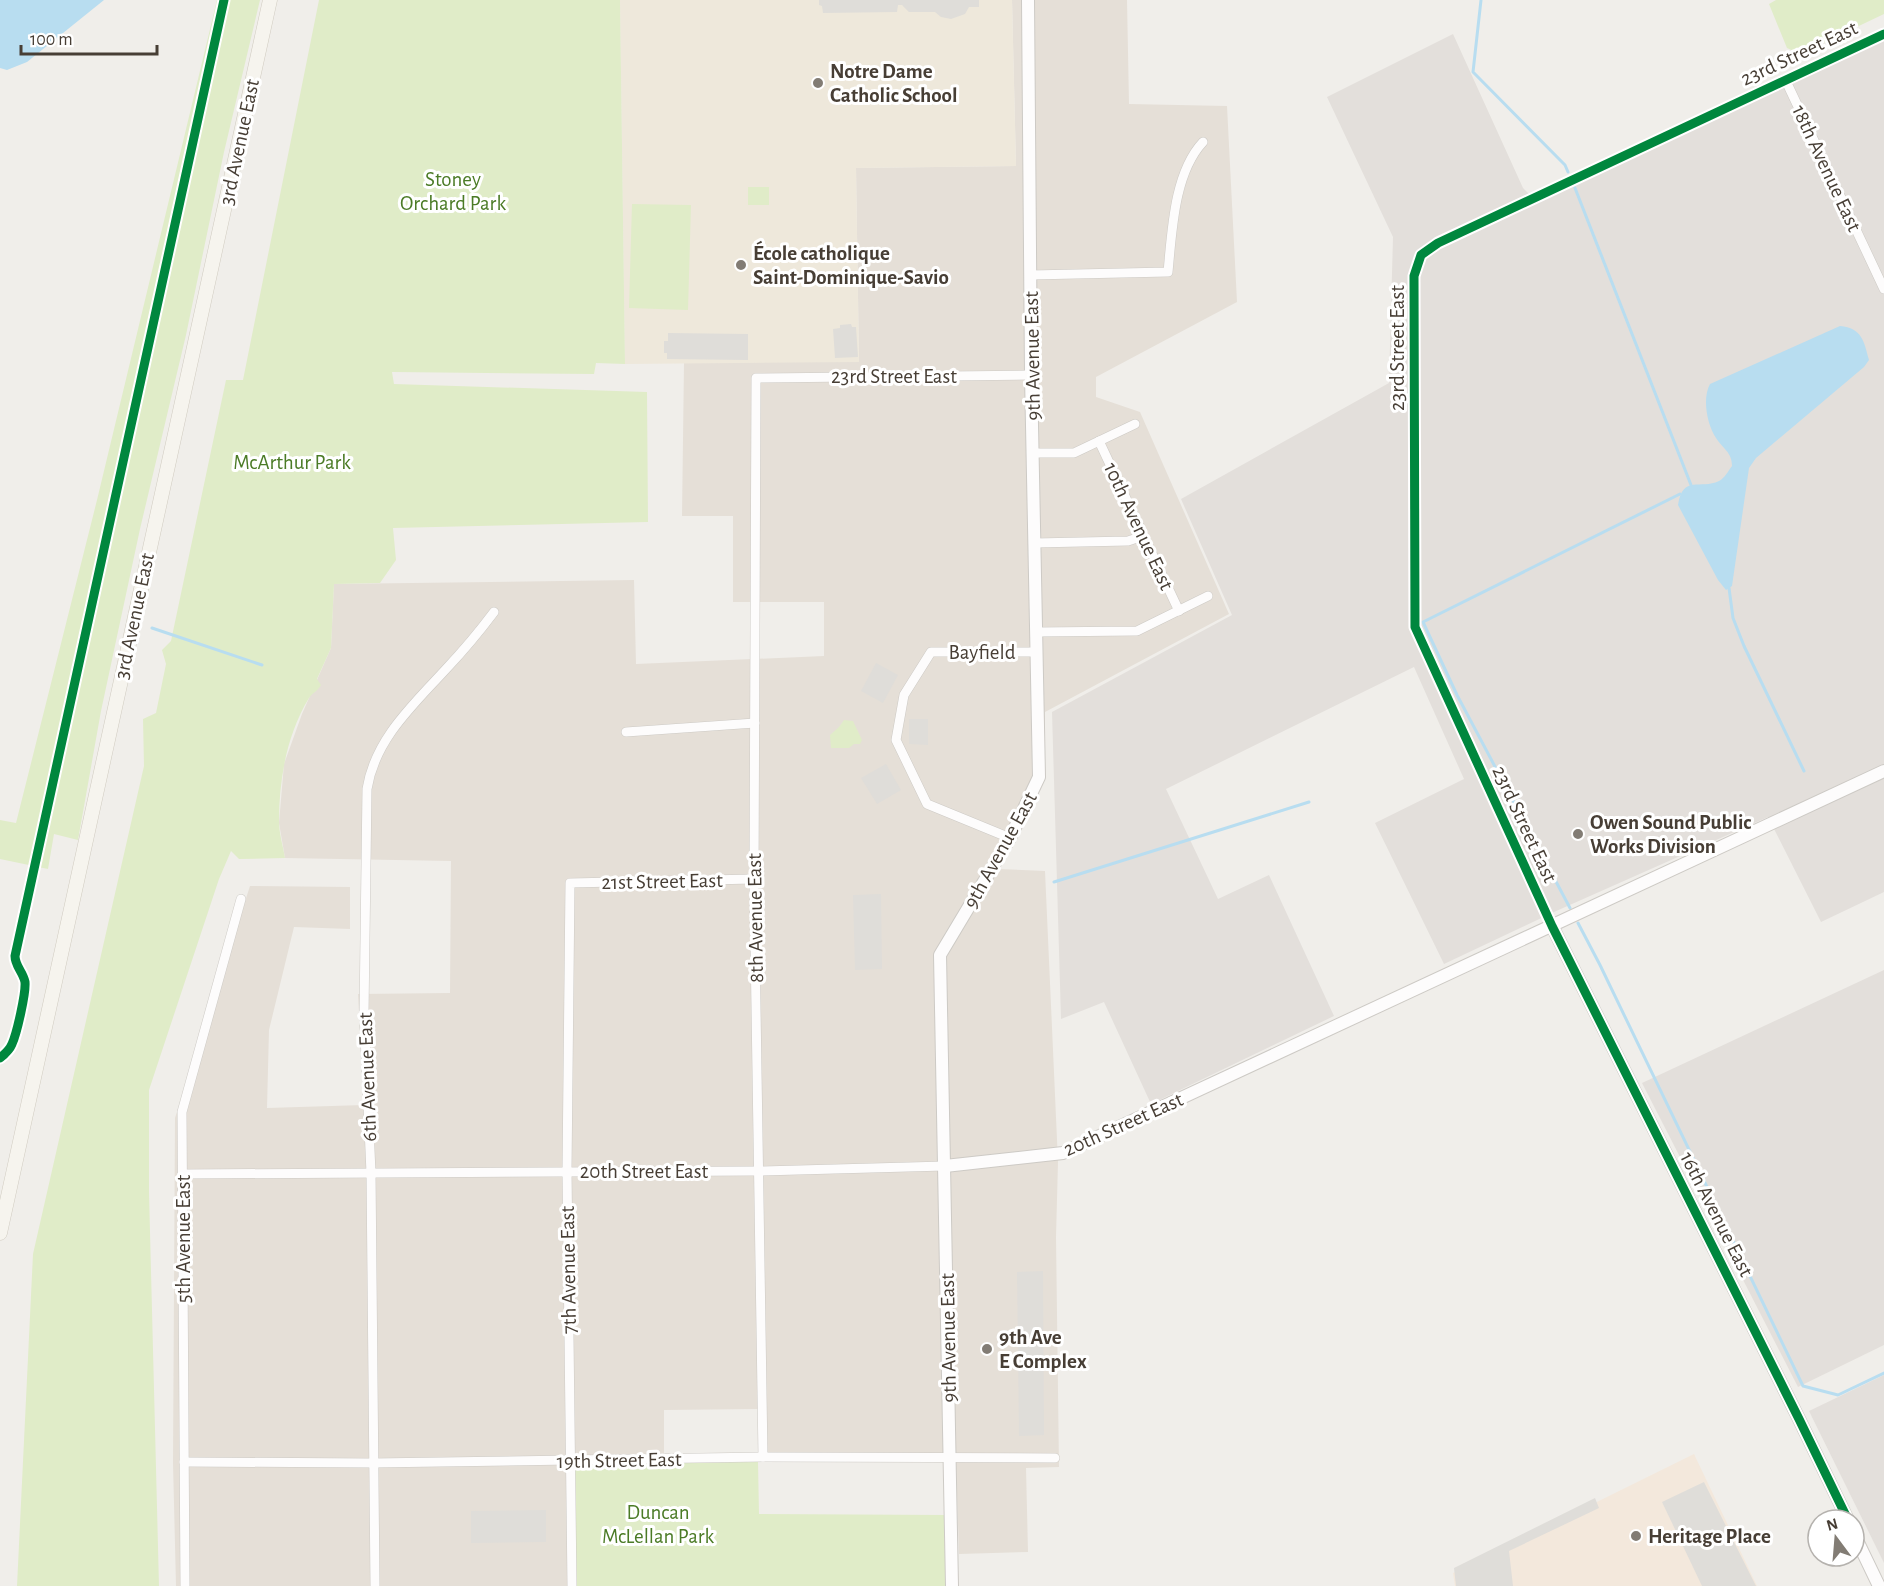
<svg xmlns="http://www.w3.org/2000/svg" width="1884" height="1586" font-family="'Alegreya Sans',sans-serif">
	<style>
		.residential { fill: #e5dfd7 }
		.commercial { fill: #f3e8dc }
		.industrial { fill: #e3dfdb }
		.education { fill: #eee8db }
		.green { fill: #e0ecc8 }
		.parking { fill: #dfddd9 }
		.water { fill: #b8ddf0 }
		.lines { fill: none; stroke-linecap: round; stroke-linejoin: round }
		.stream { stroke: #b8ddf0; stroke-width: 3 }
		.minor-casing { stroke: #cdcac5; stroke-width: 10 }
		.tertiary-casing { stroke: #cdcac5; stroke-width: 14 }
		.secondary-casing { stroke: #d0cbc0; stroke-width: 15 }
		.minor { stroke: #fdfcfc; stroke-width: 9 }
		.tertiary { stroke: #fdfcfc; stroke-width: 12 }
		.secondary { stroke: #f6f4ee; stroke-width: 14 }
		.cycleway-casing { stroke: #fff; stroke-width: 13 }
		.cycleway { stroke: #00873e; stroke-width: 9 }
		.poi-dot { fill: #827c74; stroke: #fff; stroke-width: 2 }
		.labels { text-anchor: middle; stroke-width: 6; stroke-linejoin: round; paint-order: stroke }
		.street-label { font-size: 21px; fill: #473e35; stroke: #fff }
		.poi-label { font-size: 21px; font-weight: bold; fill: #473e35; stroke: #fff; text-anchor: start }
		.park-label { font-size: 21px; fill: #4b7b26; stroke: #fff }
	</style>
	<rect width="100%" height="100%" fill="#f0eeea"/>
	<polygon class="residential" points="1012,0 1127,0 1129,104 1227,106 1237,302 1096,377 1096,397 1140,412 1229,614 1045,712 1044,775 998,869 1045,871 1058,1162 1056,1237 1059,1467 1026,1468 1028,1552 959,1554 956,1462 758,1462 758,1409 664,1410 664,1462 575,1586 176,1586 173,1463 175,1118 250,886 350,887 350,929 294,927 269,1030 267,1108 364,1105 358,994 450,993 451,861 285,858 279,823 284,764 302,714 331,648 334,584 634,580 636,664 824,656 824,602 733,602 733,516 682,516 684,363 859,361 856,168 1016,166"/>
	<polygon class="commercial" points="1694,1454 1757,1586 1455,1586 1453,1573"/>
	<g class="industrial">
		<polygon points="1884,28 1884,892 1821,922 1768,817 1554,912 1444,964 1375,823 1464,779 1414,667 1166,789 1218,899 1269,875 1334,1016 1151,1104 1104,1002 1061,1019 1052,712 1232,615 1181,499 1389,383 1393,237 1327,97 1453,34 1523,188 1530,195"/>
		<polygon points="1884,970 1884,1345 1798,1387 1642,1083"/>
		<polygon points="1884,1375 1884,1563 1809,1411"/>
	</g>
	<polygon class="education" points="620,0 1012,0 1016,166 856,168 859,362 625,364"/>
	<g class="green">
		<polygon points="217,0 260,0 224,152 186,335 140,529 101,711 78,840 54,834 48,869 0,859 0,820 16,823 97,500"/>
		<path d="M 319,0 L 620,0 L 625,364 L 596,363 L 594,374 L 392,372 L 394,384 L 647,392 L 648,522 L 393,528 L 396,560 L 380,583 L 334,584 L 331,648 L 317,679 L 321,685 C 318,691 312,693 309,698 C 287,734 279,779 279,821 C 279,833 283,846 285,858 L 239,859 L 231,851 L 219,879 L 149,1090 L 149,1192 L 159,1586 L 17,1586 L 33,1254 L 144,766 L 143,719 L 156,713 L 166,664 L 162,650 L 171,641 L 226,380 L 243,380 Z"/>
		<polygon points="1776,0 1884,0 1884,14 1800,54 1787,48 1769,4"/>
		<rect x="748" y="187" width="21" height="18"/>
		<polygon points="632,204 691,205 688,310 629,308"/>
		<polygon points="844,720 853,721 862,740 860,744 854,744 849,748 831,748 830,735 839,727"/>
		<polygon points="758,1462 759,1514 947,1515 948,1586 575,1586 575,1463"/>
	</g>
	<g class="parking">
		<polygon points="819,0 979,0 979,7 969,7 965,14 951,19 941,17 935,12 909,12 902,5 898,5 897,12 823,13 822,6 819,5"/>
		<polygon points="851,324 852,327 856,327 858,357 835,358 833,329 840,328 840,325"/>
		<polygon points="668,333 748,334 748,360 667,359 667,353 664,353 664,341 668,341"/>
		<polygon points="876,663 898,675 883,703 861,691"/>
		<polygon points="909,719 928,719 928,745 909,744"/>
		<polygon points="886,764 901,790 877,804 861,778"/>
		<polygon points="881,894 882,969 855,970 853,895"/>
		<polygon points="1043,1271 1044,1435 1019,1436 1017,1272"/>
		<polygon points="1704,1482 1756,1586 1702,1586 1662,1502"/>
		<polygon points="1595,1498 1599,1508 1509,1551 1513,1586 1456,1586 1454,1568"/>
		<polygon points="546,1510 546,1542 471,1543 471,1511"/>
	</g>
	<g class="water">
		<polygon points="0,0 104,0 27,62 7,70 0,68"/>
		<path d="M 1840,326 C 1862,328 1864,341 1869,360 L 1864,367 L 1756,458 L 1749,468 L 1732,586 L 1726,590 L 1718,580 L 1678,505 C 1683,474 1700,490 1719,481 C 1725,478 1728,471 1732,466 C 1732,452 1723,449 1716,438 C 1707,425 1702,398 1710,384 Z"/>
	</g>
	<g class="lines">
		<g class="stream">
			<polyline points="1481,0 1473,72 1565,165 1568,172"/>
			<polyline points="1575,188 1691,485"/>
			<polyline points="1729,588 1733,618 1744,646 1804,771"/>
			<polyline points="152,628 262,665"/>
			<polyline points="1054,882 1309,802"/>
			<polyline points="1570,908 1457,695 1423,622 1680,494"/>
			<polyline points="1578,923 1600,965 1803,1386 1838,1395 1884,1373"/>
		</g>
		<g class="minor-casing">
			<g id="minor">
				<polyline points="1785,79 1884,289"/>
				<path d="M 1031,275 L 1168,272 C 1172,231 1174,173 1203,142"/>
				<polyline points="1099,441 1179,611"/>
				<polyline points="1033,453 1074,453 1135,424"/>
				<polyline points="1035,543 1128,541 1143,536"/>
				<polyline points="1037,632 1137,631 1208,596"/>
				<polyline points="626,732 755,723"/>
				<polyline points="1010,838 927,804 896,740 904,695 931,652 1037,652"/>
				<polyline points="1552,926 1415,627 1414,276 1421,255 1438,243 1884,34"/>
				<polyline points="183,1174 759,1171 945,1166"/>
				<polyline points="763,1457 754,879 756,378 1031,375"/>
				<polyline points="184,1462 373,1463 763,1457 1055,1458"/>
				<polyline points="185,1586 182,1112 241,899"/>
				<path d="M 375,1586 L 371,1173 L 364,1013 L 367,789 C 375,739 413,705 446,669 C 463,651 479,632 494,612"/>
				<polyline points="572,1586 567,1171 570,883 754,879"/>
			</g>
		</g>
		<g class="tertiary-casing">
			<g id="tertiary">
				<polyline points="1552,926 1799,1419 1848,1520"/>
				<polyline points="945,1166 1063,1153 1884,771"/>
				<polyline points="1854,1534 1879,1586"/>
				<polyline points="952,1586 940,955 1010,838 1039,777 1031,375 1028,0"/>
			</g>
		</g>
		<g class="secondary-casing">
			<polyline id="secondary" points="0,1233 270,0"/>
		</g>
		<use href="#minor" class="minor"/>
		<use href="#tertiary" class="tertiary"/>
		<use href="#secondary" class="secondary"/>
		<g class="cycleway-casing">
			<g id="cycleway">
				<path d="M 0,1058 C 5,1054 10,1049 12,1044 C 17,1033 26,993 25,982 C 23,972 15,966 15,956 L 224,0"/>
				<polyline points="1848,1520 1799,1419 1552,926 1415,627 1414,276 1421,255 1438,243 1884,34"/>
			</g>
		</g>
		<use href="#cycleway" class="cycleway"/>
	</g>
	<g class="poi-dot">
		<circle cx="818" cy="83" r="6"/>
		<circle cx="741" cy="265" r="6"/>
		<circle cx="1578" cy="834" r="6"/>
		<circle cx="987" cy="1349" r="6"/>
		<circle cx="1636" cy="1536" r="6"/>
	</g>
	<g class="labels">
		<g class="street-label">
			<text transform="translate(1799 53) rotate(-25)" y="7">23rd Street East</text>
			<text transform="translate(239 142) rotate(-78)" y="7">3rd Avenue East</text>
			<text transform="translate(1827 168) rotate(65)" y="7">18th Avenue East</text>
			<text transform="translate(1397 348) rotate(-90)" y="7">23rd Street East</text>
			<text transform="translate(1032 356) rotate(-91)" y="7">9th Avenue East</text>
			<text x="894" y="383">23rd Street East</text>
			<text transform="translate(1139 526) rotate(65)" y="7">10th Avenue East</text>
			<text transform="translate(134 616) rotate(-78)" y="7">3rd Avenue East</text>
			<text x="982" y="659">Bayfield</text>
			<text transform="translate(1525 824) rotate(65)" y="7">23rd Street East</text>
			<text transform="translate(1000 850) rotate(-61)" y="7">9th Avenue East</text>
			<text transform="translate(662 881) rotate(-1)" y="7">21st Street East</text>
			<text transform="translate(755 918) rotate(-91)" y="7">8th Avenue East</text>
			<text transform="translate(367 1077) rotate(-92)" y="7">6th Avenue East</text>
			<text transform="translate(1123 1124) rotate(-24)" y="7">20th Street East</text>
			<text x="644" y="1178">20th Street East</text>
			<text transform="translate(1717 1214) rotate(63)" y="7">16th Avenue East</text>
			<text transform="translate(183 1239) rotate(-90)" y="7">5th Avenue East</text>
			<text transform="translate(568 1270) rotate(-91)" y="7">7th Avenue East</text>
			<text transform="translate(948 1338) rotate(-91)" y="7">9th Avenue East</text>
			<text transform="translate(619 1460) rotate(-1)" y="7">19th Street East</text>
		</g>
		<g class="poi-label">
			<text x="830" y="78">Notre Dame<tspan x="830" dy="24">Catholic School</tspan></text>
			<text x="753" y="260">École catholique<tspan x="753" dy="24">Saint-Dominique-Savio</tspan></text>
			<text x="1590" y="829">Owen Sound Public<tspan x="1590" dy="24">Works Division</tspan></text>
			<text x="999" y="1344">9th Ave<tspan x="999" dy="24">E Complex</tspan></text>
			<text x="1648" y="1543">Heritage Place</text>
		</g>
		<g class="park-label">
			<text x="453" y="186">Stoney<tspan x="453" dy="24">Orchard Park</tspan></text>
			<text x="292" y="469">McArthur Park</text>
			<text x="658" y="1519">Duncan<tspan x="658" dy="24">McLellan Park</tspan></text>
		</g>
	</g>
	<g transform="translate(1836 1538) rotate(344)"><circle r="28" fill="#ffffff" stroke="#b5b2ae" stroke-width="1.5"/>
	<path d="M0-4.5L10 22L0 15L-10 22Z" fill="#827c74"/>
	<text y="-9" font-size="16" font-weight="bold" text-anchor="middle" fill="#473e35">N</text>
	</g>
	<path d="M21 45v9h136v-9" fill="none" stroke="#473e35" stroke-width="3"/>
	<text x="30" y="45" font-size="18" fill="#473e35" stroke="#ffffff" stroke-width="4.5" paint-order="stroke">100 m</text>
</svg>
